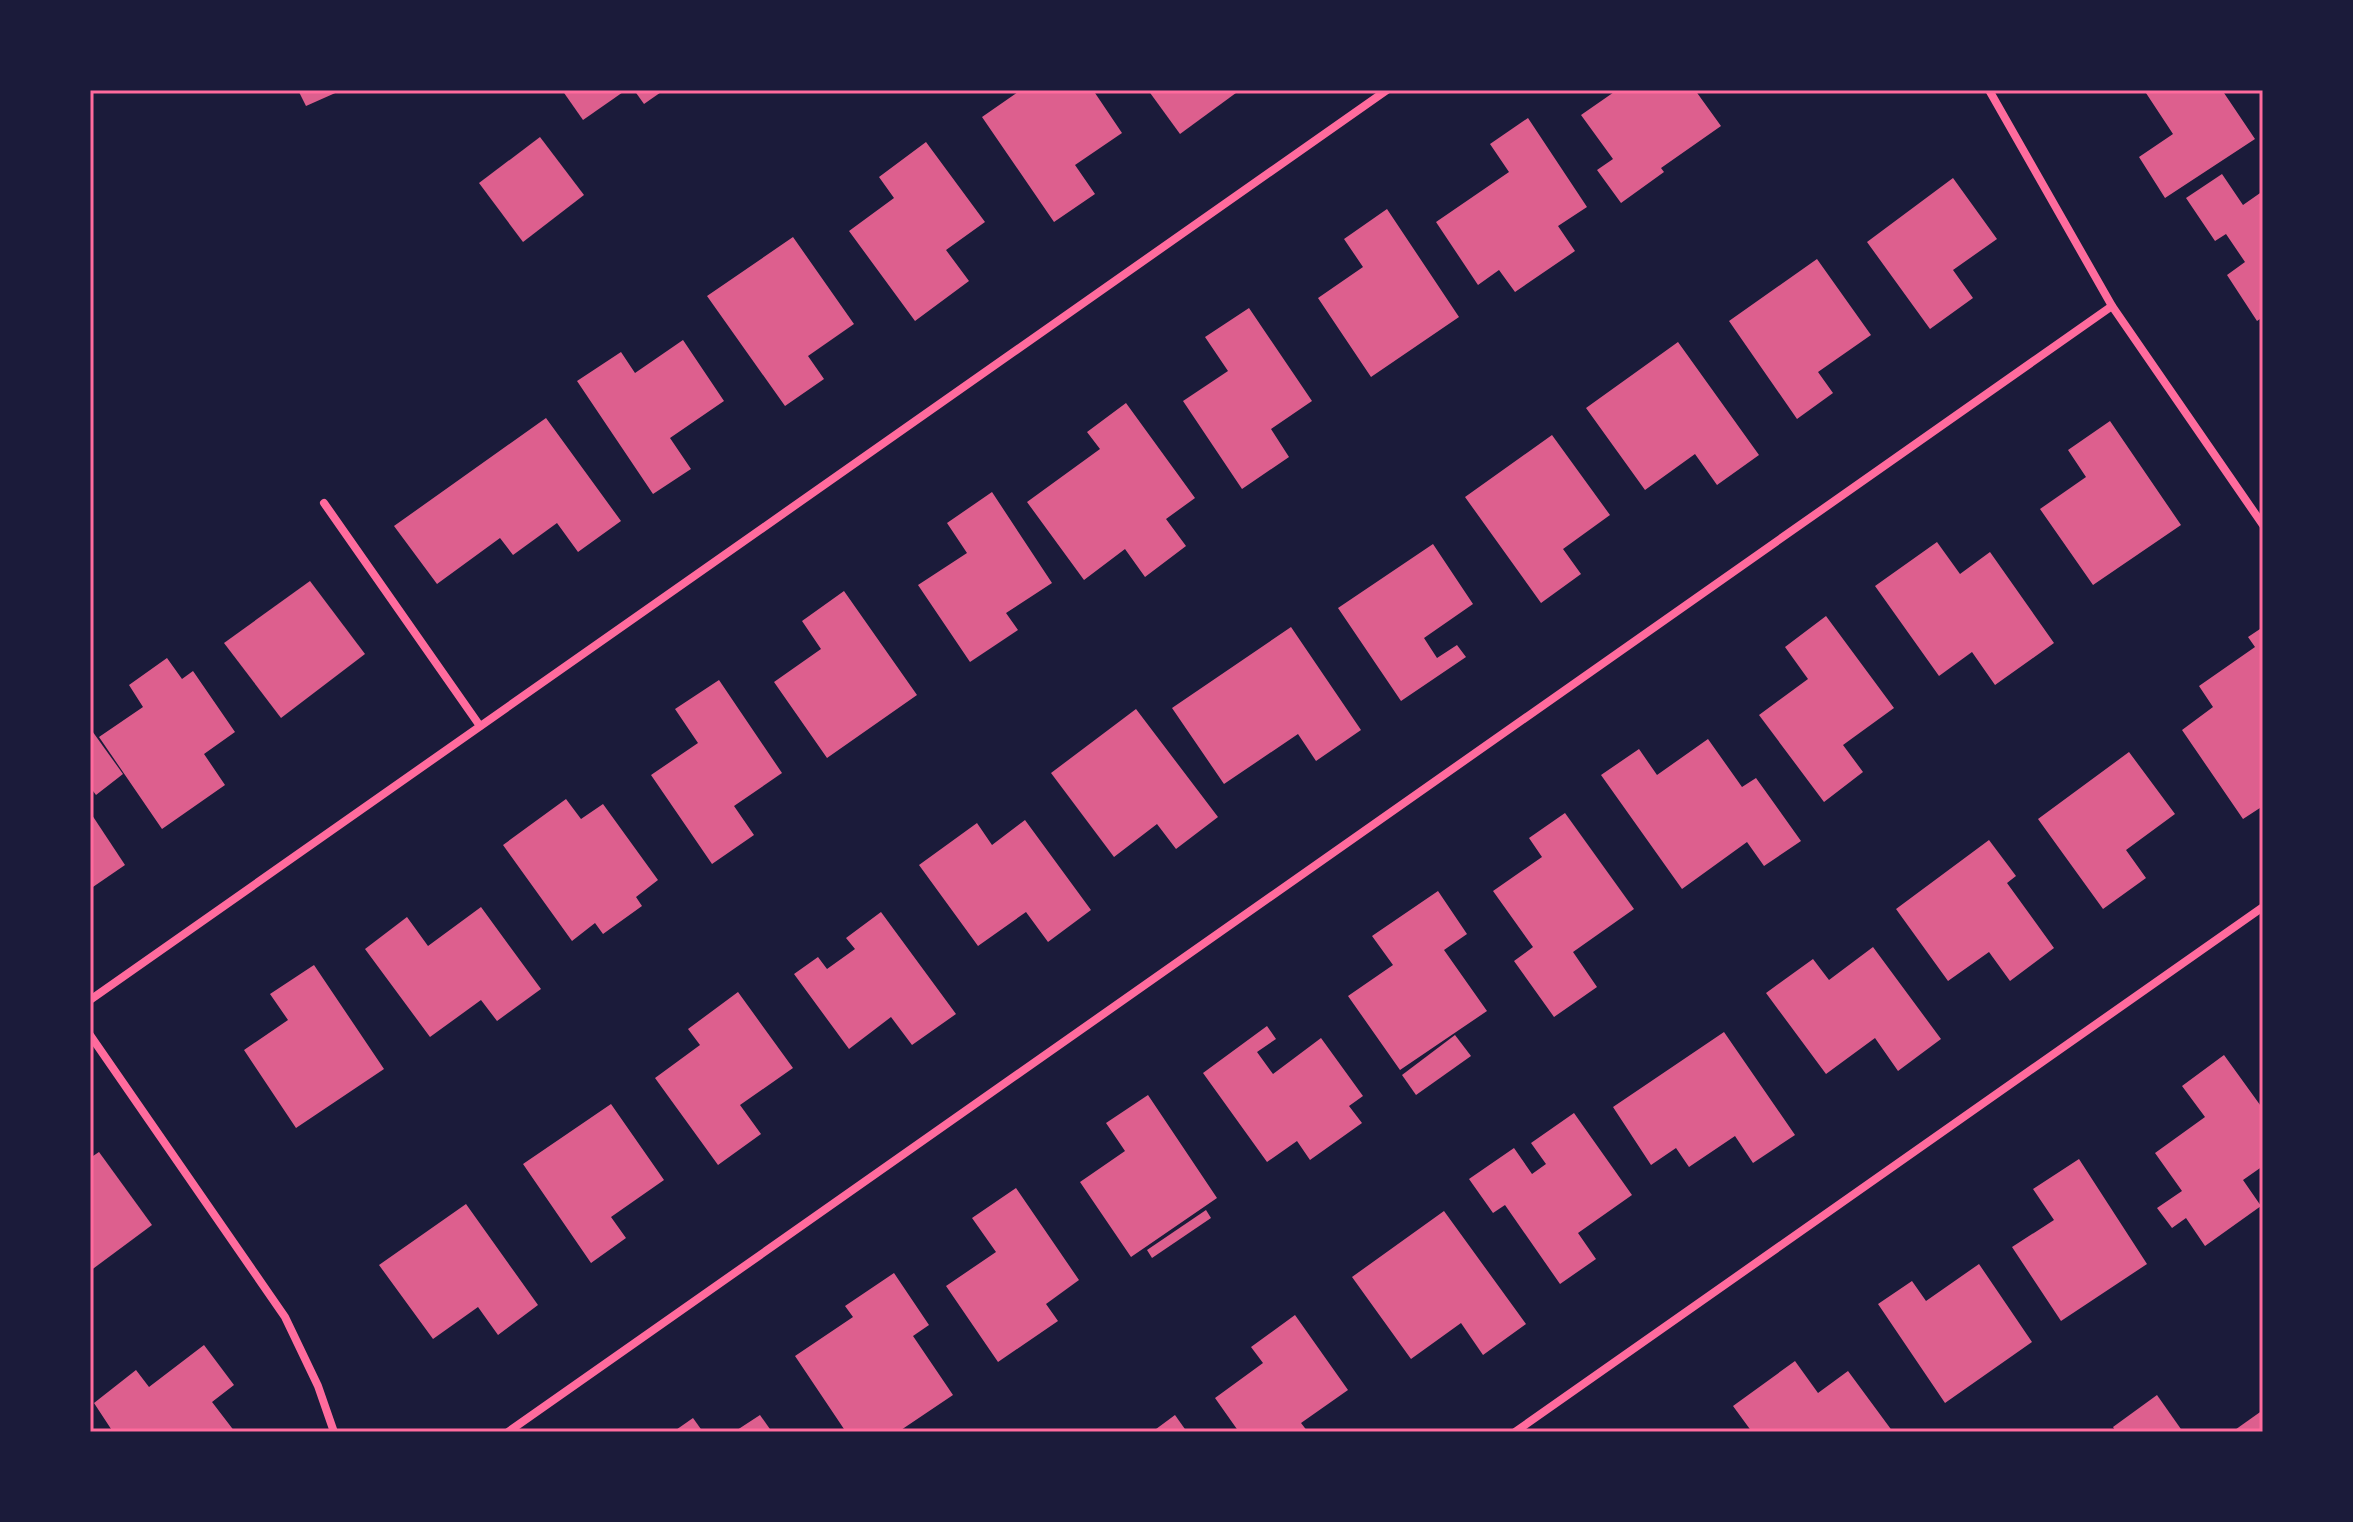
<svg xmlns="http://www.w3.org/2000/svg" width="2353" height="1522" font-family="'Work Sans',sans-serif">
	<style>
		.building { fill: #dd5f8e }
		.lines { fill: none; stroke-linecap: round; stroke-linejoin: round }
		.minor { stroke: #ff6b9d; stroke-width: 8 }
		.neatline { fill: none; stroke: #ff6b9d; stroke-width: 3 }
	</style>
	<rect width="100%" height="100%" fill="#1b1b3a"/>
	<g class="building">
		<polygon points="298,90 342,90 306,106"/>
		<polygon points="562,90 626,90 583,120"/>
		<polygon points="634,90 664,90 644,104"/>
		<polygon points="1021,90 1093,90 1122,133 1075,165 1095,194 1054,222 982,117"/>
		<polygon points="1148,90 1240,90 1180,134"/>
		<polygon points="1617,90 1695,90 1721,126 1661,168 1664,172 1621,203 1597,170 1613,159 1581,115"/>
		<polygon points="2144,90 2222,90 2255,139 2165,198 2139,157 2173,134"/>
		<polygon points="1528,118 1587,207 1558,226 1575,251 1515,292 1499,270 1478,285 1436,222 1509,172 1490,144"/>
		<polygon points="540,137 584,195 523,242 479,183"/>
		<polygon points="926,142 985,222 946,250 969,281 915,321 849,231 894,198 879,177"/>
		<polygon points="2222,174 2243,205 2263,191 2263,317 2257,321 2227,275 2245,262 2226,234 2215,241 2186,198"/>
		<polygon points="1953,178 1997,239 1953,270 1973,298 1930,329 1867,242"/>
		<polygon points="1387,209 1459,317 1371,377 1318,298 1363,267 1344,239"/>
		<polygon points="793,237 854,324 808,356 824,379 785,406 707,296"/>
		<polygon points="1817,259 1871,335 1818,372 1833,393 1797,419 1729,321"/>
		<polygon points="1249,308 1312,401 1271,429 1289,457 1242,489 1183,401 1228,371 1205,337"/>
		<polygon points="683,340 724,401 670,438 691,469 653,494 577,381 621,352 635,373"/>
		<polygon points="1678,342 1759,455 1717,485 1695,454 1645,490 1586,408"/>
		<polygon points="1126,403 1195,498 1166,519 1186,546 1145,577 1125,549 1084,580 1027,502 1100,449 1087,432"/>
		<polygon points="546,418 621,521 578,552 557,523 513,555 500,538 437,584 394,526"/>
		<polygon points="2110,421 2181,525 2093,585 2040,509 2086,477 2068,450"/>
		<polygon points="1552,435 1610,515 1563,549 1581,574 1541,603 1465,497"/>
		<polygon points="992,492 1052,583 1006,613 1018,630 970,662 918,585 967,553 947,523"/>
		<polygon points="1937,542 1960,574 1990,552 2054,643 1995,685 1972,652 1939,676 1875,586"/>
		<polygon points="1433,544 1473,604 1424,638 1437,658 1457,645 1466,657 1401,701 1338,608"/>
		<polygon points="310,581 365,654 281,718 224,643"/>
		<polygon points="844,591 917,695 827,758 774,682 821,649 802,621"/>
		<polygon points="1826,616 1894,708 1843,745 1863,772 1824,802 1759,715 1808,679 1785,647"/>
		<polygon points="1291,627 1361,730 1316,761 1298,734 1224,784 1172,708"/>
		<polygon points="2263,627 2263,806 2243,819 2182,730 2213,707 2199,686 2255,647 2248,637"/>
		<polygon points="167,658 182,679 193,671 235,732 204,754 225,785 162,829 99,737 143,707 129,685"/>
		<polygon points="719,680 782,773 734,806 754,835 712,864 651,775 698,743 675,709"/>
		<polygon points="1136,709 1218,817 1176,849 1157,824 1114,857 1051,773"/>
		<polygon points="90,728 123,774 96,795 90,787"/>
		<polygon points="1708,739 1742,787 1756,778 1801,841 1764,866 1747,842 1682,889 1601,775 1639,749 1657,775"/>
		<polygon points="2129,752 2175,814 2126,850 2146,878 2103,909 2038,819"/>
		<polygon points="566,799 581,819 603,804 658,880 636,897 642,906 603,934 595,923 572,941 503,845"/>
		<polygon points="90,812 125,865 90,889"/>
		<polygon points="1565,813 1634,909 1573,952 1597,987 1554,1017 1514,961 1533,947 1493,891 1542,857 1529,838"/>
		<polygon points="1025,820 1091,910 1048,942 1026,912 978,946 919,865 977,823 992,845"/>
		<polygon points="1989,840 2016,876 2007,883 2054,948 2010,981 1989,952 1948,981 1896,909"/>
		<polygon points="1438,891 1467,934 1444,950 1487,1011 1400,1070 1348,996 1393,965 1372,936"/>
		<polygon points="481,907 541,989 497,1021 481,1000 430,1037 365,949 407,917 428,946"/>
		<polygon points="881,912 956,1014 912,1045 891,1017 849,1049 794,974 818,957 827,969 855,949 846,938"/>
		<polygon points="1873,947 1941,1039 1898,1071 1875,1038 1826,1074 1766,993 1813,959 1829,980"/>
		<polygon points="314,965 384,1069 296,1128 244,1050 288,1020 270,994"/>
		<polygon points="738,992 793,1068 740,1105 761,1134 718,1165 655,1078 700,1045 688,1029"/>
		<polygon points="1267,1026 1276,1039 1257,1052 1273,1074 1321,1038 1363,1096 1349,1106 1362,1123 1310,1160 1297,1141 1267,1162 1203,1073"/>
		<polygon points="1724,1032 1795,1135 1753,1163 1735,1136 1689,1167 1676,1148 1651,1165 1613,1107"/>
		<polygon points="1455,1035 1471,1056 1416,1095 1402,1075"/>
		<polygon points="2224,1055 2263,1109 2263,1166 2243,1180 2261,1206 2205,1246 2186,1218 2172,1228 2157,1208 2182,1191 2155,1153 2205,1117 2182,1086"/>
		<polygon points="1148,1095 1217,1198 1131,1257 1080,1182 1125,1151 1106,1123"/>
		<polygon points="611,1104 664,1180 611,1217 626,1238 591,1263 523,1164"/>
		<polygon points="1574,1113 1632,1195 1578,1233 1596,1259 1560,1284 1505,1205 1493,1213 1469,1179 1514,1148 1532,1174 1546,1164 1531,1143"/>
		<polygon points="99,1152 152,1225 90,1271 90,1158"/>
		<polygon points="2079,1159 2147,1264 2061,1321 2012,1247 2054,1220 2033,1189"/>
		<polygon points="1016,1188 1079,1280 1046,1304 1058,1321 998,1362 946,1286 996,1252 972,1218"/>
		<polygon points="466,1204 538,1305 498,1335 478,1307 433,1339 379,1265"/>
		<polygon points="1206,1210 1211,1218 1152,1258 1147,1250"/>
		<polygon points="1444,1211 1526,1324 1483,1355 1461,1323 1411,1359 1352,1277"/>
		<polygon points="1979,1264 2032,1342 1945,1403 1878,1304 1912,1281 1926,1301"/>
		<polygon points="894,1273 929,1325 913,1336 953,1395 898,1432 846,1432 795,1356 853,1317 845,1306"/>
		<polygon points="1295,1315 1348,1390 1301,1423 1308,1432 1239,1432 1215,1398 1263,1363 1251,1347"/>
		<polygon points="204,1345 234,1385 212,1402 235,1432 113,1432 94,1403 136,1370 149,1387"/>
		<polygon points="1795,1361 1818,1393 1848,1371 1893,1432 1752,1432 1733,1406"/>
		<polygon points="2157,1395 2183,1432 2116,1432 2113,1427"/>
		<polygon points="2263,1410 2263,1432 2232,1432"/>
		<polygon points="760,1415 772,1432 734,1432"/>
		<polygon points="1175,1415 1187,1432 1152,1432"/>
		<polygon points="693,1418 703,1432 673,1432"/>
	</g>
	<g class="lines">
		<g class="minor">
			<polyline points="1989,90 2112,306 2263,525"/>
			<polyline points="324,503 480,726"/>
			<polyline points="90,1000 1387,90"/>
			<polyline points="90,1035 285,1317 318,1386 334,1432"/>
			<polyline points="508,1432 2112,306"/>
			<polyline points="1515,1432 2263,907"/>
		</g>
	</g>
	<rect width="2353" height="1522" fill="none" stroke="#1b1b3a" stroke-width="184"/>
	<rect x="92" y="92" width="2169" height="1338" class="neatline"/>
</svg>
